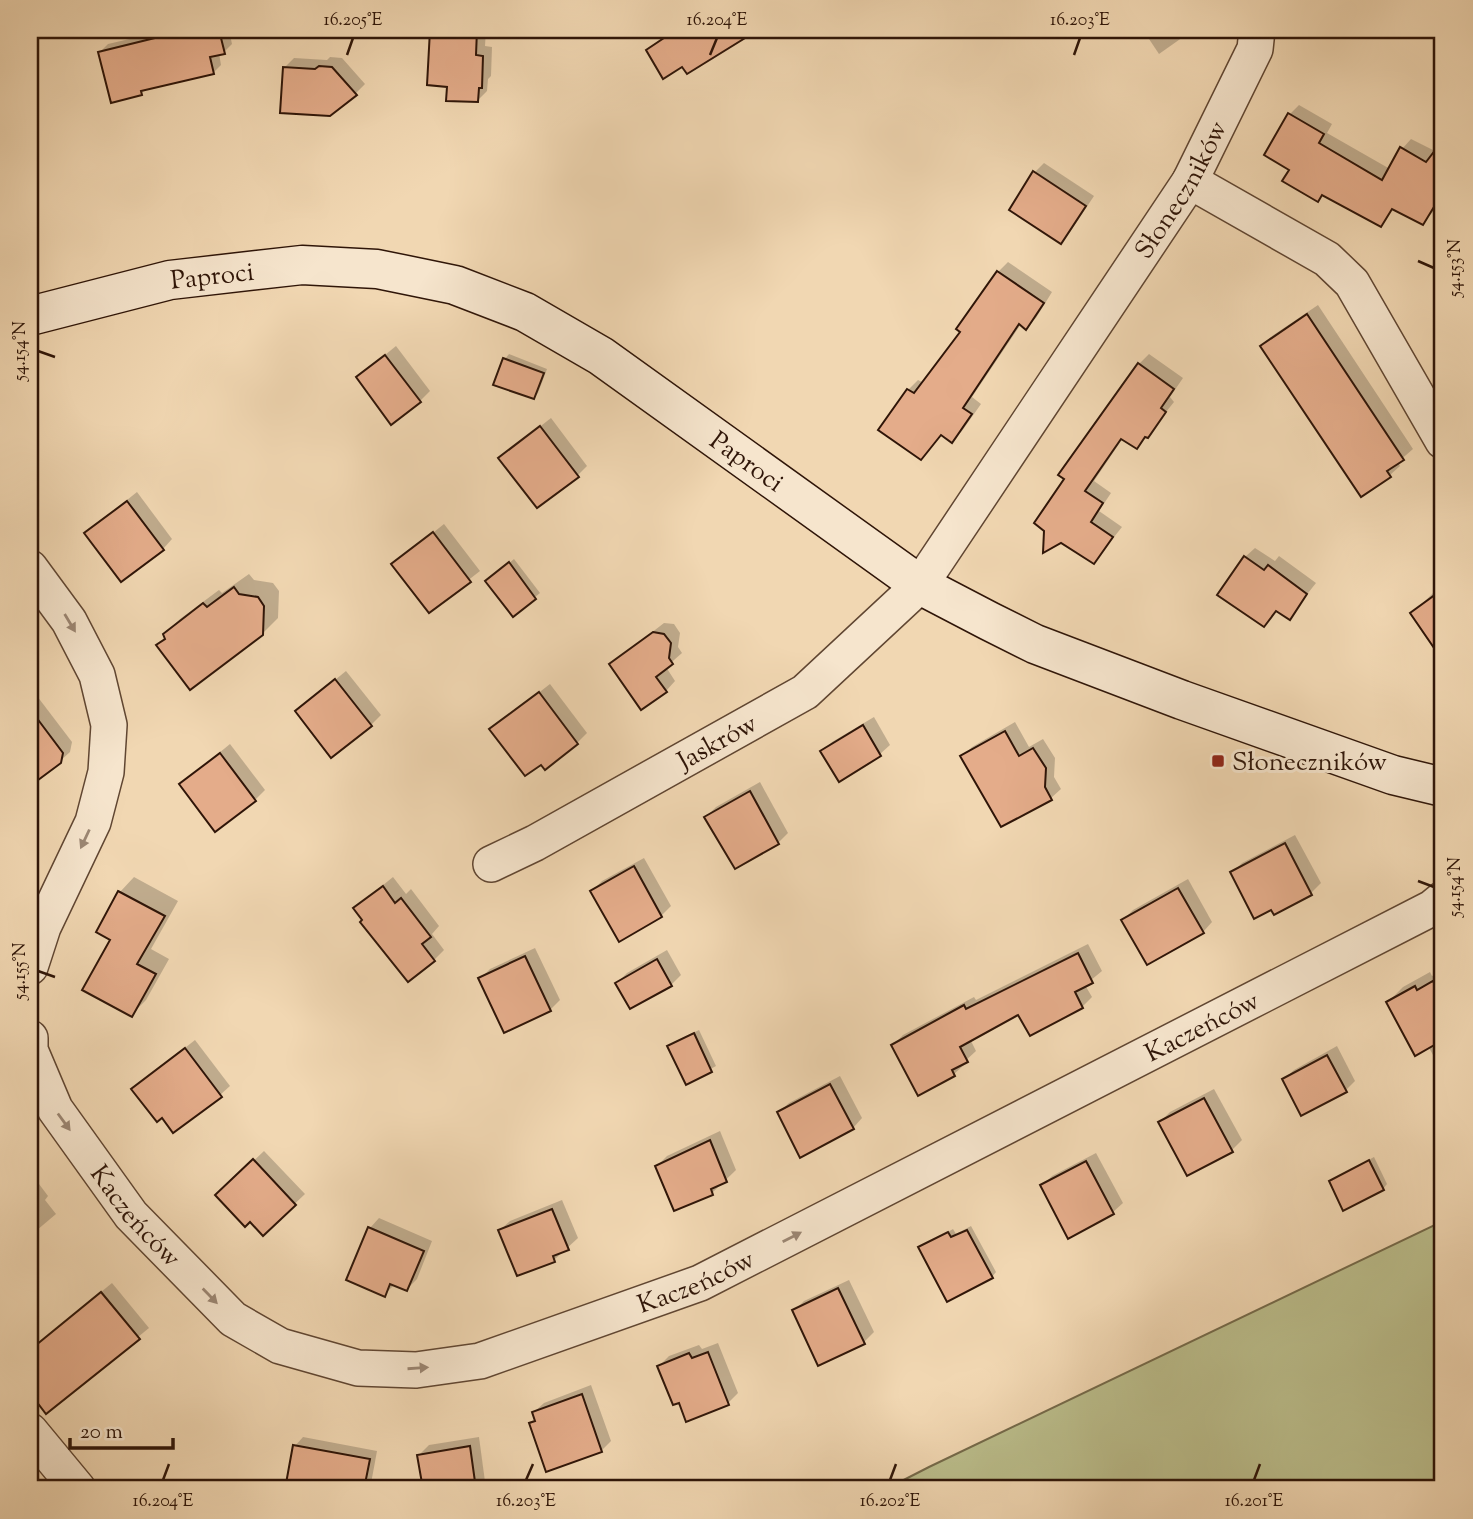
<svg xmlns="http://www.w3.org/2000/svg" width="1473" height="1519" font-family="'Sorts Mill Goudy',serif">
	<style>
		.green { fill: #bbbe8c; stroke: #756a4a; stroke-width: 2 }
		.shadow { fill: #0003 }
		.building { fill: #e4ac8a; stroke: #2f1508; stroke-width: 2 }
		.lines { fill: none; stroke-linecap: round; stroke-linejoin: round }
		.street-casing { stroke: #604632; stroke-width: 38 }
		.secondary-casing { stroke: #2f1508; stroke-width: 41 }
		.street { stroke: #f6e5cd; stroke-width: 35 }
		.secondary { stroke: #f6e5cd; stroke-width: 38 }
		.oneway { fill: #9c8774 }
		.ticks { fill: none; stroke: #2f1508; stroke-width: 2.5 }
		.poi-dot { fill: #8f2418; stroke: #f6e5cd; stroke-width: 2.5 }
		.labels { text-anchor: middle; stroke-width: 6; stroke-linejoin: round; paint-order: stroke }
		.street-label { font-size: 26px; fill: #2f1508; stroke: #f6e5cd }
		.poi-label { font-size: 26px; fill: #2f1508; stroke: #f6e5cd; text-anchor: start }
		.neatline { fill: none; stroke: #2f1508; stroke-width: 2.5 }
		.ticks-label { font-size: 18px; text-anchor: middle; fill: #2f1508 }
	</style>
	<rect width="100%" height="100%" fill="#f1d7b2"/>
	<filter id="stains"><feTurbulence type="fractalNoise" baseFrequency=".00286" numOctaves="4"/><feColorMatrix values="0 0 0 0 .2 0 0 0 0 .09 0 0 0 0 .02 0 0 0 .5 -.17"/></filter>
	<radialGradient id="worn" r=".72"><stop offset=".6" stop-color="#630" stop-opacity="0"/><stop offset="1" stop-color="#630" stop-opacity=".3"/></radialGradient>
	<polygon class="green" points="1443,1221 1443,1489 886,1489 929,1467"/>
	<g class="shadow">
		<polygon points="168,30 229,30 232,44 224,52 219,53 221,65 213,73 147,88 141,93 100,52 108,44"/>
		<polygon points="432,30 486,30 485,46 492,47 491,76 488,79 487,91 477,101 449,85 429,84"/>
		<polygon points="665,30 744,30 746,32 682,64 648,50 665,35"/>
		<polygon points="1143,30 1193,30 1159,54"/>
		<polygon points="330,57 342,58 365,84 355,94 284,68 294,58 327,60"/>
		<polygon points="1299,105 1332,124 1327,133 1390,169 1402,149 1411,139 1443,155 1443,194 1432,213 1422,223 1394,208 1381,225 1324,193 1318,199 1291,169 1289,115"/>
		<polygon points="1044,163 1094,196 1070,232 1060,242 1035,172"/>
		<polygon points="1008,262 1052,292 1036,318 1026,327 1021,324 972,397 981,404 962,431 952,441 942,434 881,430 908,390 918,380 924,383 963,331 958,328 998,272"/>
		<polygon points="1318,305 1413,449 1398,462 1400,466 1390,475 1361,495 1262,346 1272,336"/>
		<polygon points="396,346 430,391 420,401 358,377"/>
		<polygon points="509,354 547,369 538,393 534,397 505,359"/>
		<polygon points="1149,354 1183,378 1170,397 1174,402 1146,437 1137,447 1123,438 1094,481 1111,493 1099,511 1122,527 1094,562 1066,479 1061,475 1139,364"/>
		<polygon points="551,418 587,466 577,476 500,458"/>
		<polygon points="137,492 172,539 163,549 86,533"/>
		<polygon points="444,524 480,571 430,610 394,564"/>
		<polygon points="1255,548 1275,561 1279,556 1316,583 1289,617 1277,610 1264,625 1245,557"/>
		<polygon points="514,559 540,593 513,615 492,577"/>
		<polygon points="249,574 254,580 273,583 279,591 278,618 262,634 166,638 165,634 180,619 219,590 222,593"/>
		<polygon points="1443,583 1443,648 1439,651 1413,613"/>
		<polygon points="664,623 674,624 680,633 678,647 682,653 666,667 675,681 666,691 611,664"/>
		<polygon points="346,671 381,715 371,725 297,711"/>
		<polygon points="550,684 587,733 577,743 492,729"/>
		<polygon points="37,696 72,742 70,752 30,788 30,701"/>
		<polygon points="874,717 890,745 880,754 839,779 823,751 832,742"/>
		<polygon points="1015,722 1029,747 1043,739 1055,758 1054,777 1061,789 1051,798 962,757 972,747"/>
		<polygon points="230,744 265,790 255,800 181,784"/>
		<polygon points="760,782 788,833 778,843 706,817 716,807"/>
		<polygon points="1295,835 1321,883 1311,893 1272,907 1232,873 1242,863"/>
		<polygon points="644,858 671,906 661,916 592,891 602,881"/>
		<polygon points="134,877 178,901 151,949 169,959 146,1000 131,1015 112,939 120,892"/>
		<polygon points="393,877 406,894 411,889 439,926 432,934 444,950 434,960 365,920 355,908"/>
		<polygon points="1188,879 1212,922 1203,932 1123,920 1133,910"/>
		<polygon points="1088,944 1102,971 1085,985 1092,997 1082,1007 1019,1013 970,1039 976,1051 963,1063 964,1065 954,1074 893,1045 903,1035 974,997 976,1000"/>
		<polygon points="535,948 560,1000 550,1010 480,979 490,969"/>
		<polygon points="667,950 681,975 671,985 617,983 627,973"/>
		<polygon points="1443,971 1443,1073 1428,1046 1388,1002 1403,987 1430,972 1432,976"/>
		<polygon points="699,1030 716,1066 687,1082 670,1046 674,1042"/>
		<polygon points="195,1040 230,1086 220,1095 162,1116 133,1089"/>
		<polygon points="1337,1046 1355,1081 1346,1090 1284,1079 1294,1070"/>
		<polygon points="840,1076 862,1118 853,1128 779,1112 789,1103"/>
		<polygon points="1214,1089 1242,1140 1232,1150 1160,1122 1170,1112"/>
		<polygon points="720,1131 736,1170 712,1193 657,1166 667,1156"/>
		<polygon points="264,1151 305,1194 264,1233 250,1220 218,1195"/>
		<polygon points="1096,1153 1123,1203 1113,1212 1069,1236 1042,1186 1052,1176"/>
		<polygon points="1374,1157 1387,1184 1383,1189 1331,1181"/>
		<polygon points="30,1172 48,1196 45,1200 56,1214 30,1236"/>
		<polygon points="562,1200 578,1238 554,1260 500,1230 510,1221"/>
		<polygon points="379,1218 432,1241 417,1279 407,1289 395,1284 384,1295 370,1228"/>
		<polygon points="971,1226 996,1272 992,1277 920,1248 953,1229 956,1234"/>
		<polygon points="849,1280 874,1332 864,1342 819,1364 794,1311 804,1301"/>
		<polygon points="112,1283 149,1328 47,1411 30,1391 30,1350"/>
		<polygon points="718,1343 738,1393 728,1403 659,1366 669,1356 699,1345 702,1349"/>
		<polygon points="591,1385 611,1441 601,1451 531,1424 536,1419 534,1412 544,1403"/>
		<polygon points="303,1437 377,1451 370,1489 286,1489 295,1446"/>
		<polygon points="479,1437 486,1489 425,1489 419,1455 429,1445"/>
	</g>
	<g class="building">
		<polygon points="169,30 219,30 225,54 210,57 214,74 141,91 142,95 111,103 98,52 171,34"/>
		<polygon points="430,30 477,30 476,55 483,56 482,88 479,88 478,102 446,101 447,87 427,85"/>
		<polygon points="676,30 758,30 687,74 682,67 663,79 646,50"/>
		<polygon points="319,66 332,67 357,95 330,116 280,113 283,67 315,69"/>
		<polygon points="1288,113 1324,134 1319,143 1382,180 1400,147 1426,162 1443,140 1443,192 1423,225 1392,209 1381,227 1322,195 1318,202 1282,181 1289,170 1264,155"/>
		<polygon points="1033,171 1086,206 1061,244 1009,210"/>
		<polygon points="997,271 1044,303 1026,330 1019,324 963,408 972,414 952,443 941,435 921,460 878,430 907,389 914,393 960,332 956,329"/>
		<polygon points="1307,314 1404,460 1387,471 1391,477 1361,497 1260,346"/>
		<polygon points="385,355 421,402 391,425 356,377"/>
		<polygon points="503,358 544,373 534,399 493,385"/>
		<polygon points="1138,363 1174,389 1161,408 1166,412 1148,438 1145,437 1137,449 1121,439 1085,491 1103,503 1091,522 1113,537 1094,564 1061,543 1043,553 1044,531 1034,523 1064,479 1058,475"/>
		<polygon points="540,426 579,477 537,508 498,458"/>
		<polygon points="127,501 164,550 121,582 84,533"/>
		<polygon points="433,532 471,582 429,613 391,564"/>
		<polygon points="1244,556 1264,570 1268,565 1307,594 1290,620 1276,611 1264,627 1217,595"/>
		<polygon points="509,562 536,599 513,617 485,581"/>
		<polygon points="234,587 239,594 258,597 264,606 263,635 190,690 156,645 165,639 163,634 203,603 207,607"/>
		<polygon points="1443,589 1443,661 1410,613"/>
		<polygon points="653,632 664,634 671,643 669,658 673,664 656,677 667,692 641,710 609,664"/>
		<polygon points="335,679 372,726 331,758 295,711"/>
		<polygon points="539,692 578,744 545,770 541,765 525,776 489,729"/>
		<polygon points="30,709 63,753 61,763 30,786"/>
		<polygon points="863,725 881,756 839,782 820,751"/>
		<polygon points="1005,731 1019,756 1033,748 1046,768 1045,787 1052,800 1001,827 960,756"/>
		<polygon points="220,753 256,801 215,832 179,784"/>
		<polygon points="750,791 779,844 735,869 704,817"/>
		<polygon points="1285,843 1312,895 1274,915 1271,910 1254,919 1230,872"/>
		<polygon points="634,866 662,917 619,942 590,891"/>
		<polygon points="383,886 395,903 401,898 431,937 422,944 435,961 408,982 360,922 362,920 353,908"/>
		<polygon points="1178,888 1204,933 1147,965 1121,920"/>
		<polygon points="118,891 165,916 137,964 156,974 132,1017 82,990 110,940 96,932"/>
		<polygon points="1078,953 1093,983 1075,992 1083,1008 1030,1036 1018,1015 960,1047 968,1062 952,1070 955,1076 918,1096 891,1045 964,1005 966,1009"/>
		<polygon points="525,956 551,1011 504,1033 478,978"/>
		<polygon points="657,959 672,986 630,1009 615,983"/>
		<polygon points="1433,981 1443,1000 1443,1040 1415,1056 1386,1002 1415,986 1417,990"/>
		<polygon points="694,1033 712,1072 686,1085 667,1046"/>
		<polygon points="185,1048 222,1097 173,1133 162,1118 157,1122 131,1089"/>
		<polygon points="1327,1055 1347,1092 1301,1116 1282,1079"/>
		<polygon points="830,1084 854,1129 800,1158 777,1112"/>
		<polygon points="1204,1098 1233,1152 1187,1176 1158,1122"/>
		<polygon points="710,1140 727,1182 711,1189 713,1195 674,1211 655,1166"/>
		<polygon points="253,1159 296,1205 263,1236 250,1222 245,1227 215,1195"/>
		<polygon points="1369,1160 1384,1190 1343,1211 1329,1181"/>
		<polygon points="1086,1161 1114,1214 1068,1239 1040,1185"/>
		<polygon points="552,1209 569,1250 553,1256 555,1262 517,1276 498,1230"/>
		<polygon points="368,1227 424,1251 407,1291 390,1284 385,1297 346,1280"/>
		<polygon points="967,1230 993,1278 947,1302 918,1247 948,1232 951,1237"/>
		<polygon points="838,1288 865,1344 818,1366 792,1310"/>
		<polygon points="101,1292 140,1339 46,1414 30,1393 30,1350"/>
		<polygon points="708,1352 729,1405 686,1422 679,1403 673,1405 657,1366 689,1353 692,1358"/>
		<polygon points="582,1394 602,1452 546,1472 529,1423 535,1421 532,1412"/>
		<polygon points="293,1445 370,1459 364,1489 285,1489"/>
		<polygon points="470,1446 476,1489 423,1489 417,1455"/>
	</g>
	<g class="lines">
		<g class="street-casing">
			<g id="street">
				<polyline points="1190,181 1327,259 1352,283 1443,441"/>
				<polyline points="30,568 69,621 97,675 109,725 106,772 93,822 43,927 30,967"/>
				<path id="s1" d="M 491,864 L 535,843 L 805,692 L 920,585 L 1190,181 L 1255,49 L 1257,30"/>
				<path id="s2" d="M 30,1038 L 30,1050 L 55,1109 L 131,1215 L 233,1319 L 280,1346 L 358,1368 L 416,1370 L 480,1361 L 700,1283 L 1432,908 L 1443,899"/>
				<polyline points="30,1431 78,1489"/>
			</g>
		</g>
		<g class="secondary-casing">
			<g id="secondary">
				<path id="s3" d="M 30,316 L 170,280 L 302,265 L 377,269 L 455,285 L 525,312 L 601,356 L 920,585 L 989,621 L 1035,644 L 1182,700 L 1393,775 L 1443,787"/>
			</g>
		</g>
		<use href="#street" class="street"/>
		<use href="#secondary" class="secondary"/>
	</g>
	<defs><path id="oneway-solid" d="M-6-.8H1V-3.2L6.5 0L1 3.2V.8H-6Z" transform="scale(1.75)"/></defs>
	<g class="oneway">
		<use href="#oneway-solid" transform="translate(70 623) rotate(59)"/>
		<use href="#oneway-solid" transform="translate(85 839) rotate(115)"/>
		<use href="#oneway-solid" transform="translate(64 1122) rotate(54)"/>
		<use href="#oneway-solid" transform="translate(792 1237) rotate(-27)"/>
		<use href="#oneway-solid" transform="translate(210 1296) rotate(46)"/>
		<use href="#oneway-solid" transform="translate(418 1368) rotate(-4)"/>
	</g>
	<path class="ticks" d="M 347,55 L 353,38M 710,55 L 717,38M 1074,55 L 1080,38M 1418,261 L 1434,268M 38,351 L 55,357M 1418,881 L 1434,887M 38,971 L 55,977M 163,1480 L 169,1464M 526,1480 L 533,1464M 890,1480 L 896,1464M 1254,1480 L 1260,1464"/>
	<rect class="poi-dot" x="1211" y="754" width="14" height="14" rx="3.5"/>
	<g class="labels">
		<g class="street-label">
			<text dy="9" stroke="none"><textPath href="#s1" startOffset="989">Słoneczników</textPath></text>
			<text dy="9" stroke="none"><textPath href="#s3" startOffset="187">Paproci</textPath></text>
			<text dy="9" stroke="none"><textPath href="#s3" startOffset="775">Paproci</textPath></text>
			<text dy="9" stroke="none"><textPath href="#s1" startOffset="257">Jaskrów</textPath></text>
			<text dy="9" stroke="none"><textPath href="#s2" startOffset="1407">Kaczeńców</textPath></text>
			<text dy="9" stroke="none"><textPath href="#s2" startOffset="210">Kaczeńców</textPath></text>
			<text dy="9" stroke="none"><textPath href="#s2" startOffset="840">Kaczeńców</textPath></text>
		</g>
		<g class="poi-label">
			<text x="1232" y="770">Słoneczników</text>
		</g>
	</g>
	<rect width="1473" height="1519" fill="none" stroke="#f1d7b2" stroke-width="77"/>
	<path d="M70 1438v10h103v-10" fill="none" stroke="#2f1508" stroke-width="3.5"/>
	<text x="80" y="1438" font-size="21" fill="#2f1508" stroke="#f6e5cd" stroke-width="5" paint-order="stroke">20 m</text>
	<rect x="38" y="38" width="1396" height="1442" class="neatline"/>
	<g class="ticks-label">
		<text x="353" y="25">16.205°E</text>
		<text x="717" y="25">16.204°E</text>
		<text x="1080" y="25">16.203°E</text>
		<text transform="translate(1454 268) rotate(-90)" y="6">54.153°N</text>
		<text transform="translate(19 351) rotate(-90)" y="6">54.154°N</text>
		<text transform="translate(1454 887) rotate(-90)" y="6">54.154°N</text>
		<text transform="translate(19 971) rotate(-90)" y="6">54.155°N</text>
		<text x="163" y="1506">16.204°E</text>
		<text x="526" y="1506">16.203°E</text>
		<text x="890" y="1506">16.202°E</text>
		<text x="1254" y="1506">16.201°E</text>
	</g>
	<rect width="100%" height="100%" filter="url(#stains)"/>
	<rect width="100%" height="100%" fill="url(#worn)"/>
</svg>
